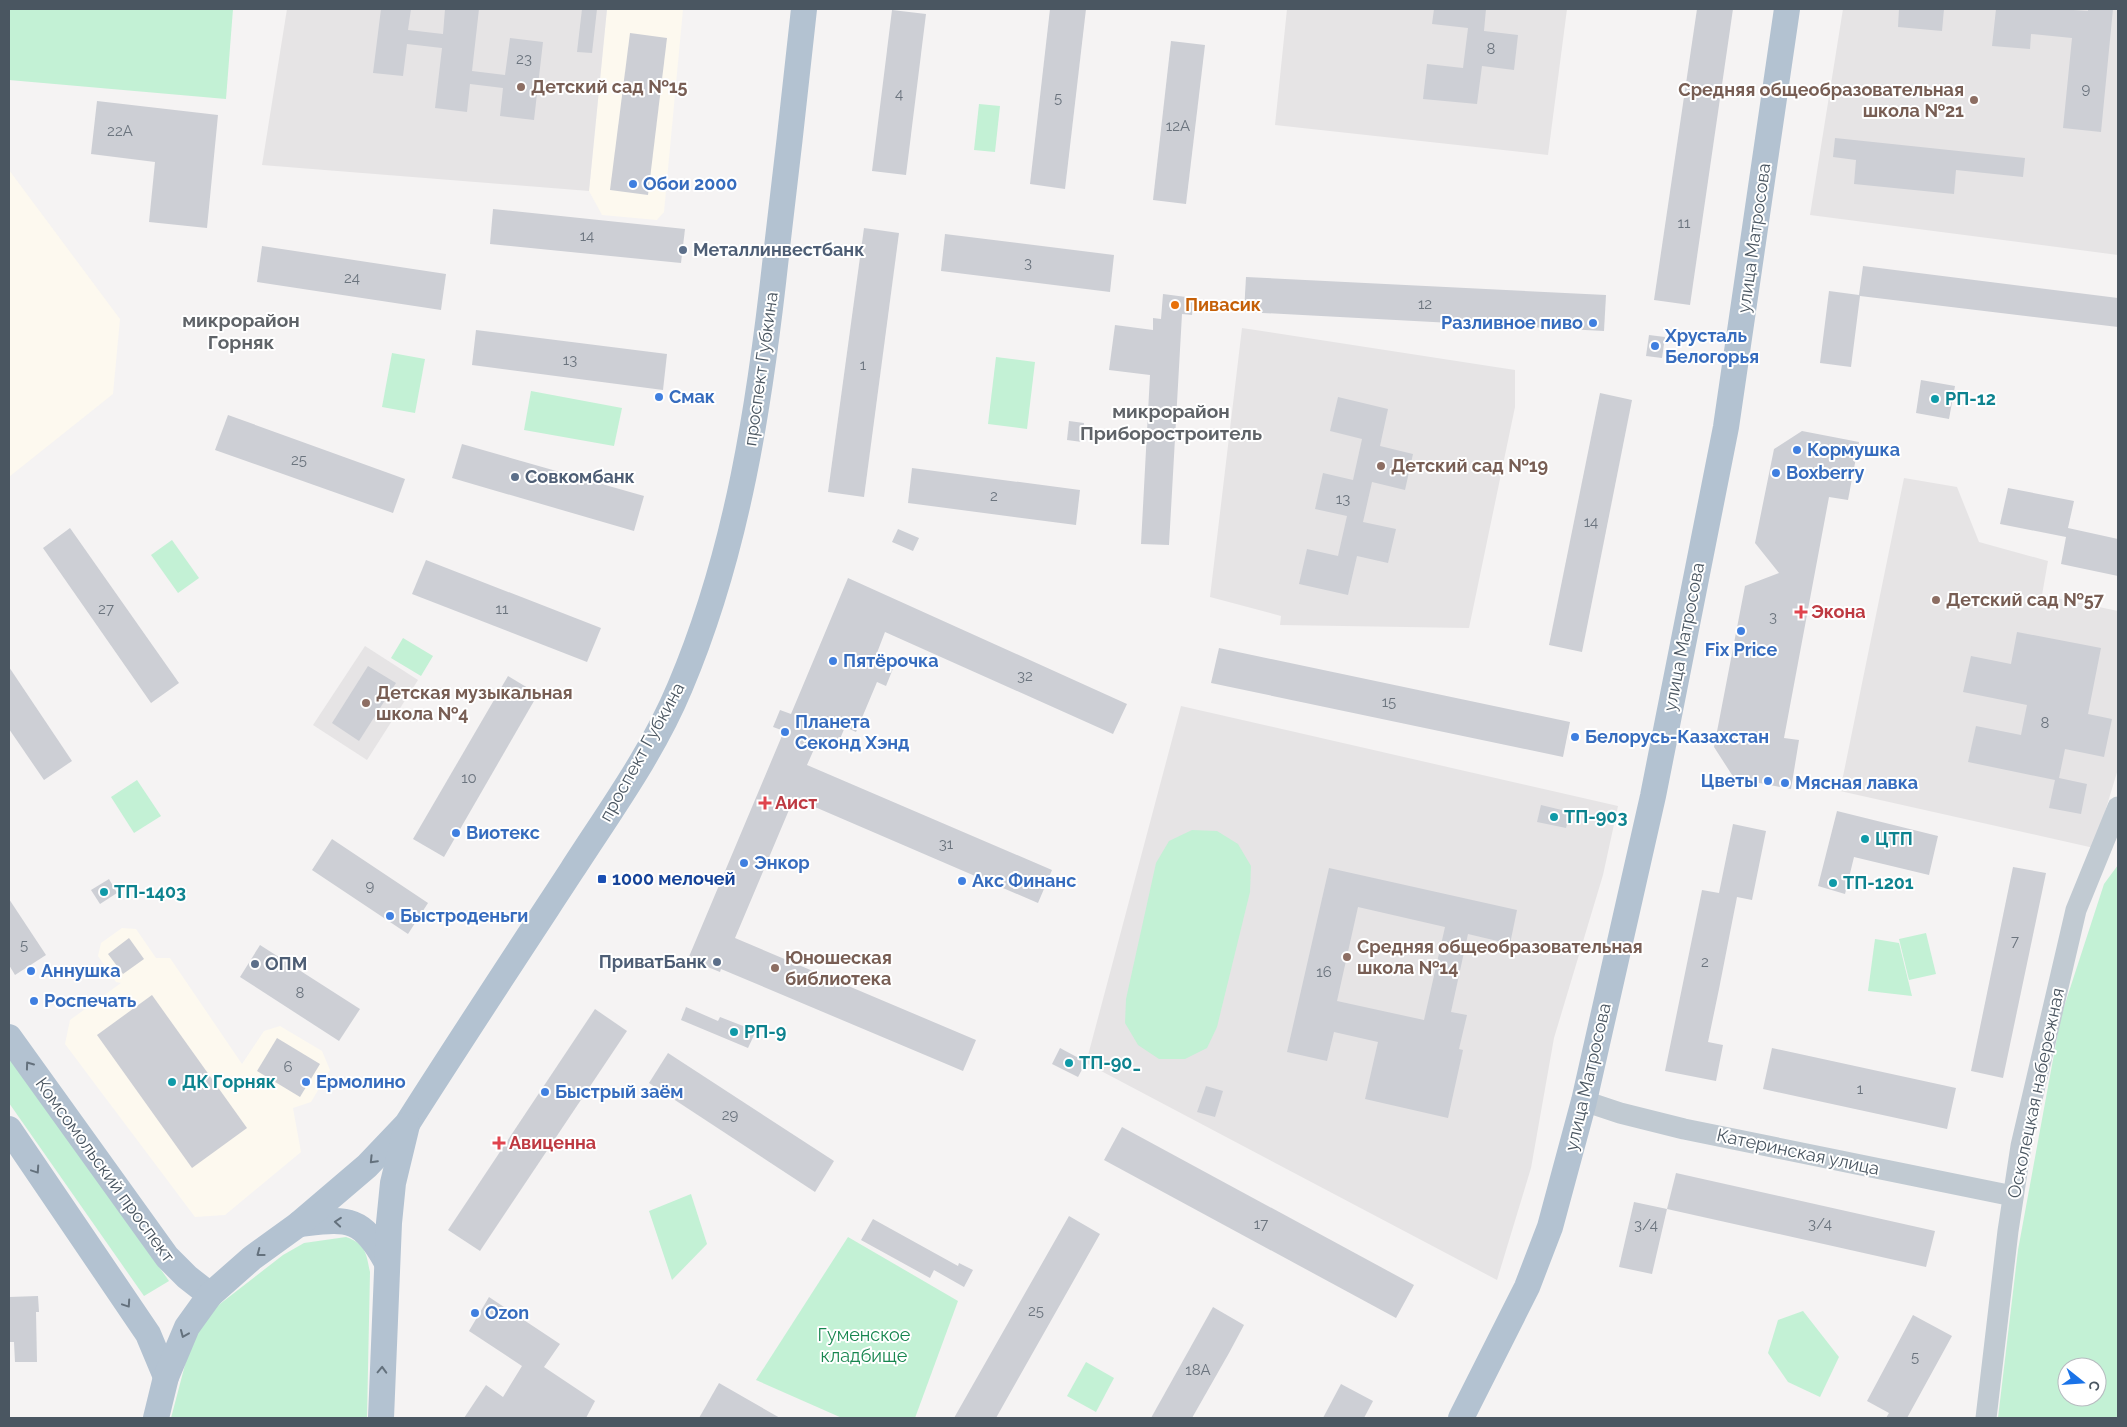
<svg xmlns="http://www.w3.org/2000/svg" width="2127" height="1427" font-family="Raleway,sans-serif">
	<style>
		.commercial { fill: #fdf9ef }
		.education { fill: #e6e4e5 }
		.green { fill: #c3f1d5; fill-rule: evenodd }
		.building { fill: #cdcfd5; fill-rule: evenodd }
		.lines { fill: none; stroke-linecap: round; stroke-linejoin: round }
		.minor { stroke: #c1cad2; stroke-width: 21 }
		.major { stroke: #b3c2d1; stroke-width: 26 }
		.oneway { stroke: #64717d }
		.education-dot { fill: #8d6e63; stroke: #fff; stroke-width: 2 }
		.shop-dot { fill: #3f7fe0; stroke: #fff; stroke-width: 2 }
		.service-dot { fill: #5c6f8a; stroke: #fff; stroke-width: 2 }
		.food-dot { fill: #e8710a; stroke: #fff; stroke-width: 2 }
		.culture-dot { fill: #0f9aa8; stroke: #fff; stroke-width: 2 }
		.health-dot { fill: #e0444e; stroke: #fff; stroke-width: 2 }
		.transit-dot { fill: #1a4fb4; stroke: #fff; stroke-width: 2 }
		.labels { text-anchor: middle; stroke-width: 4; stroke-linejoin: round; paint-order: stroke }
		.number-label { font-size: 15px; fill: #6b747e }
		.education-label { font-size: 18px; font-weight: bold; fill: #785e54; stroke: #fff; text-anchor: start }
		.shop-label { font-size: 18px; font-weight: bold; fill: #366cbe; stroke: #fff; text-anchor: start }
		.street-label { font-size: 18px; fill: #4a5661; stroke: #fff }
		.service-label { font-size: 18px; font-weight: bold; fill: #4e5e75; stroke: #fff; text-anchor: start }
		.food-label { font-size: 18px; font-weight: bold; fill: #c56008; stroke: #fff; text-anchor: start }
		.culture-label { font-size: 18px; font-weight: bold; fill: #0d838f; stroke: #fff; text-anchor: start }
		.health-label { font-size: 18px; font-weight: bold; fill: #be3a42; stroke: #fff; text-anchor: start }
		.transit-label { font-size: 18px; font-weight: bold; fill: #164399; stroke: #fff; text-anchor: start }
		.park-label { font-size: 18px; fill: #17864f; stroke: #fff }
		.neighbourhood-label { font-size: 19px; font-weight: bold; fill: #5f6368; stroke: #fff }
	</style>
	<rect width="100%" height="100%" fill="#f5f3f3"/>
	<g class="commercial">
		<polygon points="607,9 683,9 664,212 657,220 602,215 589,191"/>
		<polygon points="9,170 120,319 113,394 9,477"/>
		<polygon points="122,928 136,929 156,958 170,958 242,1064 264,1031 280,1026 322,1051 330,1070 311,1102 293,1108 301,1152 225,1215 195,1217 65,1044 70,1020 121,983 116,982 98,956 101,943"/>
	</g>
	<g class="education">
		<polygon points="287,9 607,9 589,191 262,165"/>
		<polygon points="1287,9 1567,9 1548,155 1275,125"/>
		<polygon points="1843,9 2118,9 2118,255 1810,215"/>
		<polygon points="1242,328 1515,370 1515,407 1469,628 1280,625 1281,616 1210,597"/>
		<polygon points="1904,478 1957,487 1979,542 2048,561 2042,595 2118,611 2118,769 2094,848 1840,791"/>
		<polygon points="365,646 418,680 367,760 313,725"/>
		<polygon points="1181,706 1618,806 1603,875 1554,1038 1531,1168 1497,1280 1086,1063"/>
	</g>
	<g class="green">
		<polygon points="9,9 233,9 226,99 9,80"/>
		<polygon points="979,104 1000,106 995,152 974,150"/>
		<polygon points="392,353 425,359 415,413 382,407"/>
		<polygon points="996,357 1035,362 1027,429 988,424"/>
		<polygon points="531,391 622,408 614,446 524,430"/>
		<polygon points="172,540 199,578 178,593 151,555"/>
		<polygon points="403,638 433,656 421,676 391,658"/>
		<polygon points="137,780 161,816 134,833 111,797"/>
		<polygon points="1192,830 1217,831 1238,844 1251,866 1250,892 1217,1027 1207,1048 1185,1059 1159,1059 1138,1045 1125,1023 1126,999 1156,863 1169,841"/>
		<path d="M 2118,865 L 2118,1418 L 1998,1418 L 2018,1250 L 2061,1016 L 2104,884 ZM 2067,1367 L 2097,1367 L 2097,1397 L 2067,1397 Z"/>
		<polygon points="1926,933 1936,974 1909,980 1899,939"/>
		<polygon points="1875,939 1899,943 1912,996 1868,991"/>
		<polygon points="9,1055 169,1281 144,1296 9,1103"/>
		<polygon points="691,1194 707,1244 672,1280 649,1211"/>
		<path d="M 346,1237 C 366,1244 366,1253 370,1272 L 367,1418 L 171,1418 L 191,1342 L 216,1307 L 283,1255 L 304,1243 Z"/>
		<polygon points="848,1237 958,1301 915,1418 842,1418 756,1380"/>
		<polygon points="1803,1311 1839,1357 1820,1397 1788,1382 1768,1353 1778,1320"/>
		<polygon points="1086,1362 1114,1378 1096,1412 1067,1396"/>
	</g>
	<g class="building">
		<polygon points="381,9 411,9 408,30 443,34 445,9 479,9 472,71 505,75 510,38 543,42 534,120 500,116 503,88 470,84 467,112 435,108 442,48 407,44 403,76 373,73"/>
		<polygon points="582,9 597,9 592,53 577,52"/>
		<polygon points="1050,9 1086,9 1065,189 1030,184"/>
		<polygon points="1434,9 1486,9 1484,31 1518,35 1514,70 1482,66 1477,104 1423,99 1427,64 1463,68 1468,28 1432,24"/>
		<polygon points="1697,9 1733,9 1690,305 1654,300"/>
		<polygon points="1899,9 1944,9 1942,31 1898,27"/>
		<polygon points="1996,9 2059,9 2088,11 2088,9 2113,9 2101,132 2063,128 2072,38 2031,34 2030,49 1992,46"/>
		<polygon points="892,10 926,14 906,175 872,171"/>
		<polygon points="630,33 667,38 648,195 610,190"/>
		<polygon points="1171,41 1205,45 1186,204 1153,200"/>
		<polygon points="97,101 218,115 207,228 149,222 155,162 91,154"/>
		<polygon points="1835,138 2025,158 2023,177 1956,170 1954,194 1854,184 1856,160 1833,157"/>
		<polygon points="493,209 685,229 681,263 490,244"/>
		<polygon points="864,228 899,233 864,497 828,492"/>
		<polygon points="945,234 1114,255 1110,292 941,271"/>
		<polygon points="262,246 446,274 441,310 257,282"/>
		<polygon points="1863,266 2118,298 2118,327 1860,296 1851,367 1820,363 1829,291 1859,295"/>
		<polygon points="1246,277 1606,295 1604,331 1244,312"/>
		<polygon points="1163,294 1194,298 1192,315 1182,314 1169,545 1141,544 1150,375 1109,370 1115,325 1153,330 1153,318 1161,319"/>
		<polygon points="476,330 667,354 663,390 472,365"/>
		<polygon points="1649,335 1665,337 1662,358 1646,356"/>
		<polygon points="1921,380 1955,386 1949,419 1916,413"/>
		<polygon points="1600,393 1632,400 1582,652 1549,645"/>
		<polygon points="1338,397 1388,409 1380,446 1413,454 1405,490 1372,482 1363,522 1396,529 1388,563 1357,556 1348,595 1299,584 1307,549 1338,556 1347,516 1315,509 1323,473 1353,480 1362,439 1330,431"/>
		<polygon points="228,415 405,479 393,513 215,450"/>
		<polygon points="1069,421 1084,423 1082,442 1067,440"/>
		<polygon points="1802,431 1859,442 1848,500 1829,497 1784,738 1799,740 1791,789 1734,778 1714,747 1745,586 1779,573 1755,543 1774,449"/>
		<polygon points="462,444 644,496 634,531 452,478"/>
		<polygon points="912,468 1080,490 1076,525 908,503"/>
		<polygon points="2008,488 2074,501 2068,528 2118,539 2118,576 2061,564 2066,537 2000,524"/>
		<polygon points="70,528 179,683 151,703 43,548"/>
		<polygon points="898,529 919,538 913,551 892,542"/>
		<polygon points="426,560 601,628 587,662 412,594"/>
		<polygon points="848,578 1127,704 1113,734 885,632 875,658 894,666 886,686 877,682 856,732 845,727 837,746 819,738 807,765 1052,870 1038,903 794,798 735,938 976,1040 963,1071 721,969 720,972 688,959 784,731 773,727 780,710 791,714"/>
		<polygon points="2017,632 2101,648 2088,714 2112,719 2104,757 2065,749 2059,778 2087,784 2081,814 2049,808 2055,780 1968,762 1976,726 2021,735 2027,705 1963,692 1971,656 2011,664"/>
		<polygon points="1219,648 1570,722 1563,757 1211,683"/>
		<polygon points="368,666 396,683 359,741 332,723"/>
		<polygon points="9,667 72,761 44,780 9,729"/>
		<polygon points="508,676 538,694 444,857 413,839"/>
		<polygon points="1541,805 1570,812 1566,828 1537,822"/>
		<polygon points="1837,811 1938,836 1929,875 1854,857 1845,894 1818,886"/>
		<polygon points="1733,824 1766,831 1752,900 1737,897 1719,989 1708,1042 1723,1045 1716,1081 1665,1071 1702,890 1719,893"/>
		<polygon points="332,839 428,903 408,934 312,870"/>
		<polygon points="2013,867 2046,873 2003,1078 1971,1071"/>
		<path d="M 1329,868 L 1517,910 L 1510,944 L 1468,934 L 1451,1012 L 1467,1015 L 1459,1049 L 1463,1050 L 1448,1118 L 1365,1099 L 1378,1042 L 1334,1032 L 1327,1061 L 1287,1052 ZM 1358,907 L 1445,927 L 1424,1020 L 1337,1001 Z"/>
		<polygon points="109,879 117,893 100,904 91,890"/>
		<polygon points="9,899 46,955 15,975 9,965"/>
		<polygon points="129,938 144,959 123,974 108,954"/>
		<polygon points="260,945 360,1009 339,1041 240,977"/>
		<polygon points="152,995 247,1128 192,1168 97,1035"/>
		<polygon points="686,1007 718,1021 720,1017 756,1031 748,1048 681,1020"/>
		<polygon points="595,1009 627,1031 480,1251 448,1230"/>
		<polygon points="277,1038 320,1064 300,1097 257,1071"/>
		<polygon points="1060,1048 1086,1062 1078,1077 1052,1064"/>
		<polygon points="1772,1048 1956,1088 1947,1129 1763,1089"/>
		<polygon points="668,1053 834,1161 815,1192 649,1083"/>
		<polygon points="1206,1086 1223,1091 1215,1117 1197,1112"/>
		<polygon points="1122,1127 1414,1285 1396,1318 1104,1160"/>
		<polygon points="1676,1173 1935,1231 1926,1267 1667,1209"/>
		<polygon points="1634,1202 1667,1209 1652,1274 1619,1267"/>
		<polygon points="1069,1216 1100,1234 1005,1402 996,1418 954,1418"/>
		<polygon points="873,1219 958,1266 959,1263 973,1270 964,1287 934,1270 930,1278 861,1240"/>
		<polygon points="38,1296 39,1312 36,1312 37,1362 15,1362 14,1342 9,1342 9,1297"/>
		<polygon points="489,1297 560,1344 544,1367 595,1401 586,1418 464,1418 486,1385 503,1397 522,1366 469,1331"/>
		<polygon points="1213,1307 1244,1325 1229,1353 1192,1418 1151,1418"/>
		<polygon points="1913,1315 1952,1336 1907,1418 1886,1418 1889,1413 1867,1401"/>
		<polygon points="719,1383 780,1418 699,1418"/>
		<polygon points="1341,1384 1373,1401 1364,1418 1323,1418"/>
	</g>
	<g class="lines">
		<g class="minor">
			<polyline points="1584,1101 1620,1113 1684,1129 2013,1196"/>
			<polyline points="1986,1418 2008,1231 2021,1146 2076,910 2118,807"/>
		</g>
		<g class="major">
			<polyline points="9,1037 167,1257 187,1277 210,1295"/>
			<polyline points="9,1129 148,1334 166,1377"/>
			<path d="M 299,1224 C 347,1219 361,1215 386,1261"/>
			<path d="M 156,1418 L 166,1377 L 187,1327 L 210,1295 L 252,1258 L 299,1224 L 367,1166 L 407,1124 C 461,1039 517,954 572,870 C 610,811 653,752 680,687 C 738,550 760,403 776,256 C 786,174 795,91 804,9"/>
			<polyline points="381,1418 389,1223 393,1183 407,1125"/>
			<polyline points="1461,1418 1527,1287 1550,1227 1584,1101 1653,796 1726,427 1787,9"/>
		</g>
	</g>
	<defs><path id="oneway-chevron" d="M-2-3.5L2.5 0L-2 3.5" fill="none" stroke-width="1.6" stroke-linecap="round" stroke-linejoin="round" transform="scale(1.25)"/></defs>
	<g class="oneway">
		<use href="#oneway-chevron" transform="translate(29 1065) rotate(-126)"/>
		<use href="#oneway-chevron" transform="translate(373 1160) rotate(134)"/>
		<use href="#oneway-chevron" transform="translate(36 1170) rotate(56)"/>
		<use href="#oneway-chevron" transform="translate(338 1222) rotate(-175)"/>
		<use href="#oneway-chevron" transform="translate(260 1253) rotate(143)"/>
		<use href="#oneway-chevron" transform="translate(127 1304) rotate(56)"/>
		<use href="#oneway-chevron" transform="translate(184 1334) rotate(113)"/>
		<use href="#oneway-chevron" transform="translate(382 1370) rotate(-88)"/>
	</g>
	<g class="education-dot">
		<circle cx="521" cy="87" r="5"/>
		<circle cx="1974" cy="100" r="5"/>
		<circle cx="1381" cy="466" r="5"/>
		<circle cx="1936" cy="600" r="5"/>
		<circle cx="366" cy="703" r="5"/>
		<circle cx="1347" cy="957" r="5"/>
		<circle cx="775" cy="968" r="5"/>
	</g>
	<g class="shop-dot">
		<circle cx="633" cy="184" r="5"/>
		<circle cx="1593" cy="323" r="5"/>
		<circle cx="1655" cy="346" r="5"/>
		<circle cx="659" cy="397" r="5"/>
		<circle cx="1797" cy="450" r="5"/>
		<circle cx="1776" cy="473" r="5"/>
		<circle cx="1741" cy="631" r="5"/>
		<circle cx="833" cy="661" r="5"/>
		<circle cx="785" cy="732" r="5"/>
		<circle cx="1575" cy="737" r="5"/>
		<circle cx="1768" cy="781" r="5"/>
		<circle cx="1785" cy="783" r="5"/>
		<circle cx="456" cy="833" r="5"/>
		<circle cx="744" cy="863" r="5"/>
		<circle cx="962" cy="881" r="5"/>
		<circle cx="390" cy="916" r="5"/>
		<circle cx="31" cy="971" r="5"/>
		<circle cx="34" cy="1001" r="5"/>
		<circle cx="306" cy="1082" r="5"/>
		<circle cx="545" cy="1092" r="5"/>
		<circle cx="475" cy="1313" r="5"/>
	</g>
	<g class="service-dot">
		<circle cx="683" cy="250" r="5"/>
		<circle cx="515" cy="477" r="5"/>
		<circle cx="717" cy="962" r="5"/>
		<circle cx="255" cy="964" r="5"/>
	</g>
	<circle class="food-dot" cx="1175" cy="305" r="5"/>
	<g class="culture-dot">
		<circle cx="1935" cy="399" r="5"/>
		<circle cx="1554" cy="817" r="5"/>
		<circle cx="1865" cy="839" r="5"/>
		<circle cx="1833" cy="883" r="5"/>
		<circle cx="104" cy="892" r="5"/>
		<circle cx="734" cy="1032" r="5"/>
		<circle cx="1069" cy="1063" r="5"/>
		<circle cx="172" cy="1082" r="5"/>
	</g>
	<g class="health-dot">
		<path d="M1798.5 604.5h5v5h5v5h-5v5h-5v-5h-5v-5h5z"/>
		<path d="M762.5 795.5h5v5h5v5h-5v5h-5v-5h-5v-5h5z"/>
		<path d="M496.5 1135.5h5v5h5v5h-5v5h-5v-5h-5v-5h5z"/>
	</g>
	<rect class="transit-dot" x="597" y="874" width="10" height="10" rx="2.5"/>
	<g class="labels">
		<g class="number-label">
			<text x="1491" y="54">8</text>
			<text x="524" y="64">23</text>
			<text x="2086" y="94">9</text>
			<text x="899" y="99">4</text>
			<text x="1058" y="103">5</text>
			<text x="1178" y="131">12А</text>
			<text x="120" y="136">22А</text>
			<text x="1684" y="228">11</text>
			<text x="587" y="241">14</text>
			<text x="1028" y="268">3</text>
			<text x="352" y="283">24</text>
			<text x="1425" y="309">12</text>
			<text x="570" y="365">13</text>
			<text x="863" y="370">1</text>
			<text x="299" y="465">25</text>
			<text x="994" y="501">2</text>
			<text x="1343" y="504">13</text>
			<text x="1591" y="527">14</text>
			<text x="106" y="614">27</text>
			<text x="502" y="614">11</text>
			<text x="1773" y="622">3</text>
			<text x="1025" y="681">32</text>
			<text x="1389" y="707">15</text>
			<text x="2045" y="728">8</text>
			<text x="469" y="783">10</text>
			<text x="946" y="849">31</text>
			<text x="370" y="891">9</text>
			<text x="2015" y="946">7</text>
			<text x="24" y="950">5</text>
			<text x="1705" y="967">2</text>
			<text x="1324" y="977">16</text>
			<text x="300" y="998">8</text>
			<text x="288" y="1072">6</text>
			<text x="1860" y="1094">1</text>
			<text x="730" y="1120">29</text>
			<text x="1261" y="1229">17</text>
			<text x="1820" y="1229">3/4</text>
			<text x="1646" y="1230">3/4</text>
			<text x="1036" y="1316">25</text>
			<text x="1915" y="1362">5</text>
			<text x="1198" y="1375">18А</text>
		</g>
		<g class="education-label">
			<text x="531" y="93">Детский сад №15</text>
			<text x="1964" y="96" text-anchor="end">Средняя общеобразовательная<tspan x="1964" dy="21">школа №21</tspan></text>
			<text x="1391" y="472">Детский сад №19</text>
			<text x="1946" y="606">Детский сад №57</text>
			<text x="376" y="699">Детская музыкальная<tspan x="376" dy="21">школа №4</tspan></text>
			<text x="1357" y="953">Средняя общеобразовательная<tspan x="1357" dy="21">школа №14</tspan></text>
			<text x="785" y="964">Юношеская<tspan x="785" dy="21">библиотека</tspan></text>
		</g>
		<g class="shop-label">
			<text x="643" y="190">Обои 2000</text>
			<text x="1583" y="329" text-anchor="end">Разливное пиво</text>
			<text x="1665" y="342">Хрусталь<tspan x="1665" dy="21">Белогорья</tspan></text>
			<text x="669" y="403">Смак</text>
			<text x="1807" y="456">Кормушка</text>
			<text x="1786" y="479">Boxberry</text>
			<text x="1741" y="656" text-anchor="middle">Fix Price</text>
			<text x="843" y="667">Пятёрочка</text>
			<text x="795" y="728">Планета<tspan x="795" dy="21">Секонд Хэнд</tspan></text>
			<text x="1585" y="743">Белорусь-Казахстан</text>
			<text x="1758" y="787" text-anchor="end">Цветы</text>
			<text x="1795" y="789">Мясная лавка</text>
			<text x="466" y="839">Виотекс</text>
			<text x="754" y="869">Энкор</text>
			<text x="972" y="887">Акс Финанс</text>
			<text x="400" y="922">Быстроденьги</text>
			<text x="41" y="977">Аннушка</text>
			<text x="44" y="1007">Роспечать</text>
			<text x="316" y="1088">Ермолино</text>
			<text x="555" y="1098">Быстрый заём</text>
			<text x="485" y="1319">Ozon</text>
		</g>
		<g class="street-label">
			<text transform="translate(1754 238) rotate(-82)" y="6">улица Матросова</text>
			<text transform="translate(761 369) rotate(-82)" y="6">проспект Губкина</text>
			<text transform="translate(1684 637) rotate(-79)" y="6">улица Матросова</text>
			<text transform="translate(642 752) rotate(-61)" y="6">проспект Губкина</text>
			<text transform="translate(1588 1077) rotate(-77)" y="6">улица Матросова</text>
			<text transform="translate(2036 1093) rotate(-78)" y="6">Осколецкая набережная</text>
			<text transform="translate(1798 1152) rotate(12)" y="6">Катеринская улица</text>
			<text transform="translate(105 1170) rotate(54)" y="6">Комсомольский проспект</text>
		</g>
		<g class="service-label">
			<text x="693" y="256">Металлинвестбанк</text>
			<text x="525" y="483">Совкомбанк</text>
			<text x="707" y="968" text-anchor="end">ПриватБанк</text>
			<text x="265" y="970">ОПМ</text>
		</g>
		<g class="food-label">
			<text x="1185" y="311">Пивасик</text>
		</g>
		<g class="culture-label">
			<text x="1945" y="405">РП-12</text>
			<text x="1564" y="823">ТП-903</text>
			<text x="1875" y="845">ЦТП</text>
			<text x="1843" y="889">ТП-1201</text>
			<text x="114" y="898">ТП-1403</text>
			<text x="744" y="1038">РП-9</text>
			<text x="1079" y="1069">ТП-90_</text>
			<text x="182" y="1088">ДК Горняк</text>
		</g>
		<g class="health-label">
			<text x="1811" y="618">Экона</text>
			<text x="775" y="809">Аист</text>
			<text x="509" y="1149">Авиценна</text>
		</g>
		<g class="transit-label">
			<text x="612" y="885">1000 мелочей</text>
		</g>
		<g class="park-label">
			<text x="864" y="1341">Гуменское<tspan x="864" dy="21">кладбище</tspan></text>
		</g>
		<g class="neighbourhood-label">
			<text x="241" y="327">микрорайон<tspan x="241" dy="22">Горняк</tspan></text>
			<text x="1171" y="418">микрорайон<tspan x="1171" dy="22">Приборостроитель</tspan></text>
		</g>
	</g>
	<rect width="2127" height="1427" fill="none" stroke="#4a5661" stroke-width="20"/>
	<g transform="translate(2082 1382) rotate(107)"><circle r="24" fill="#ffffff" stroke="#b7bbc0"/>
	<path d="M0-4L9 19L0 12L-9 19Z" fill="#1a73e8"/>
	<text y="-8" font-size="14" font-weight="bold" text-anchor="middle" fill="#4a5661">С</text>
	</g>
</svg>
